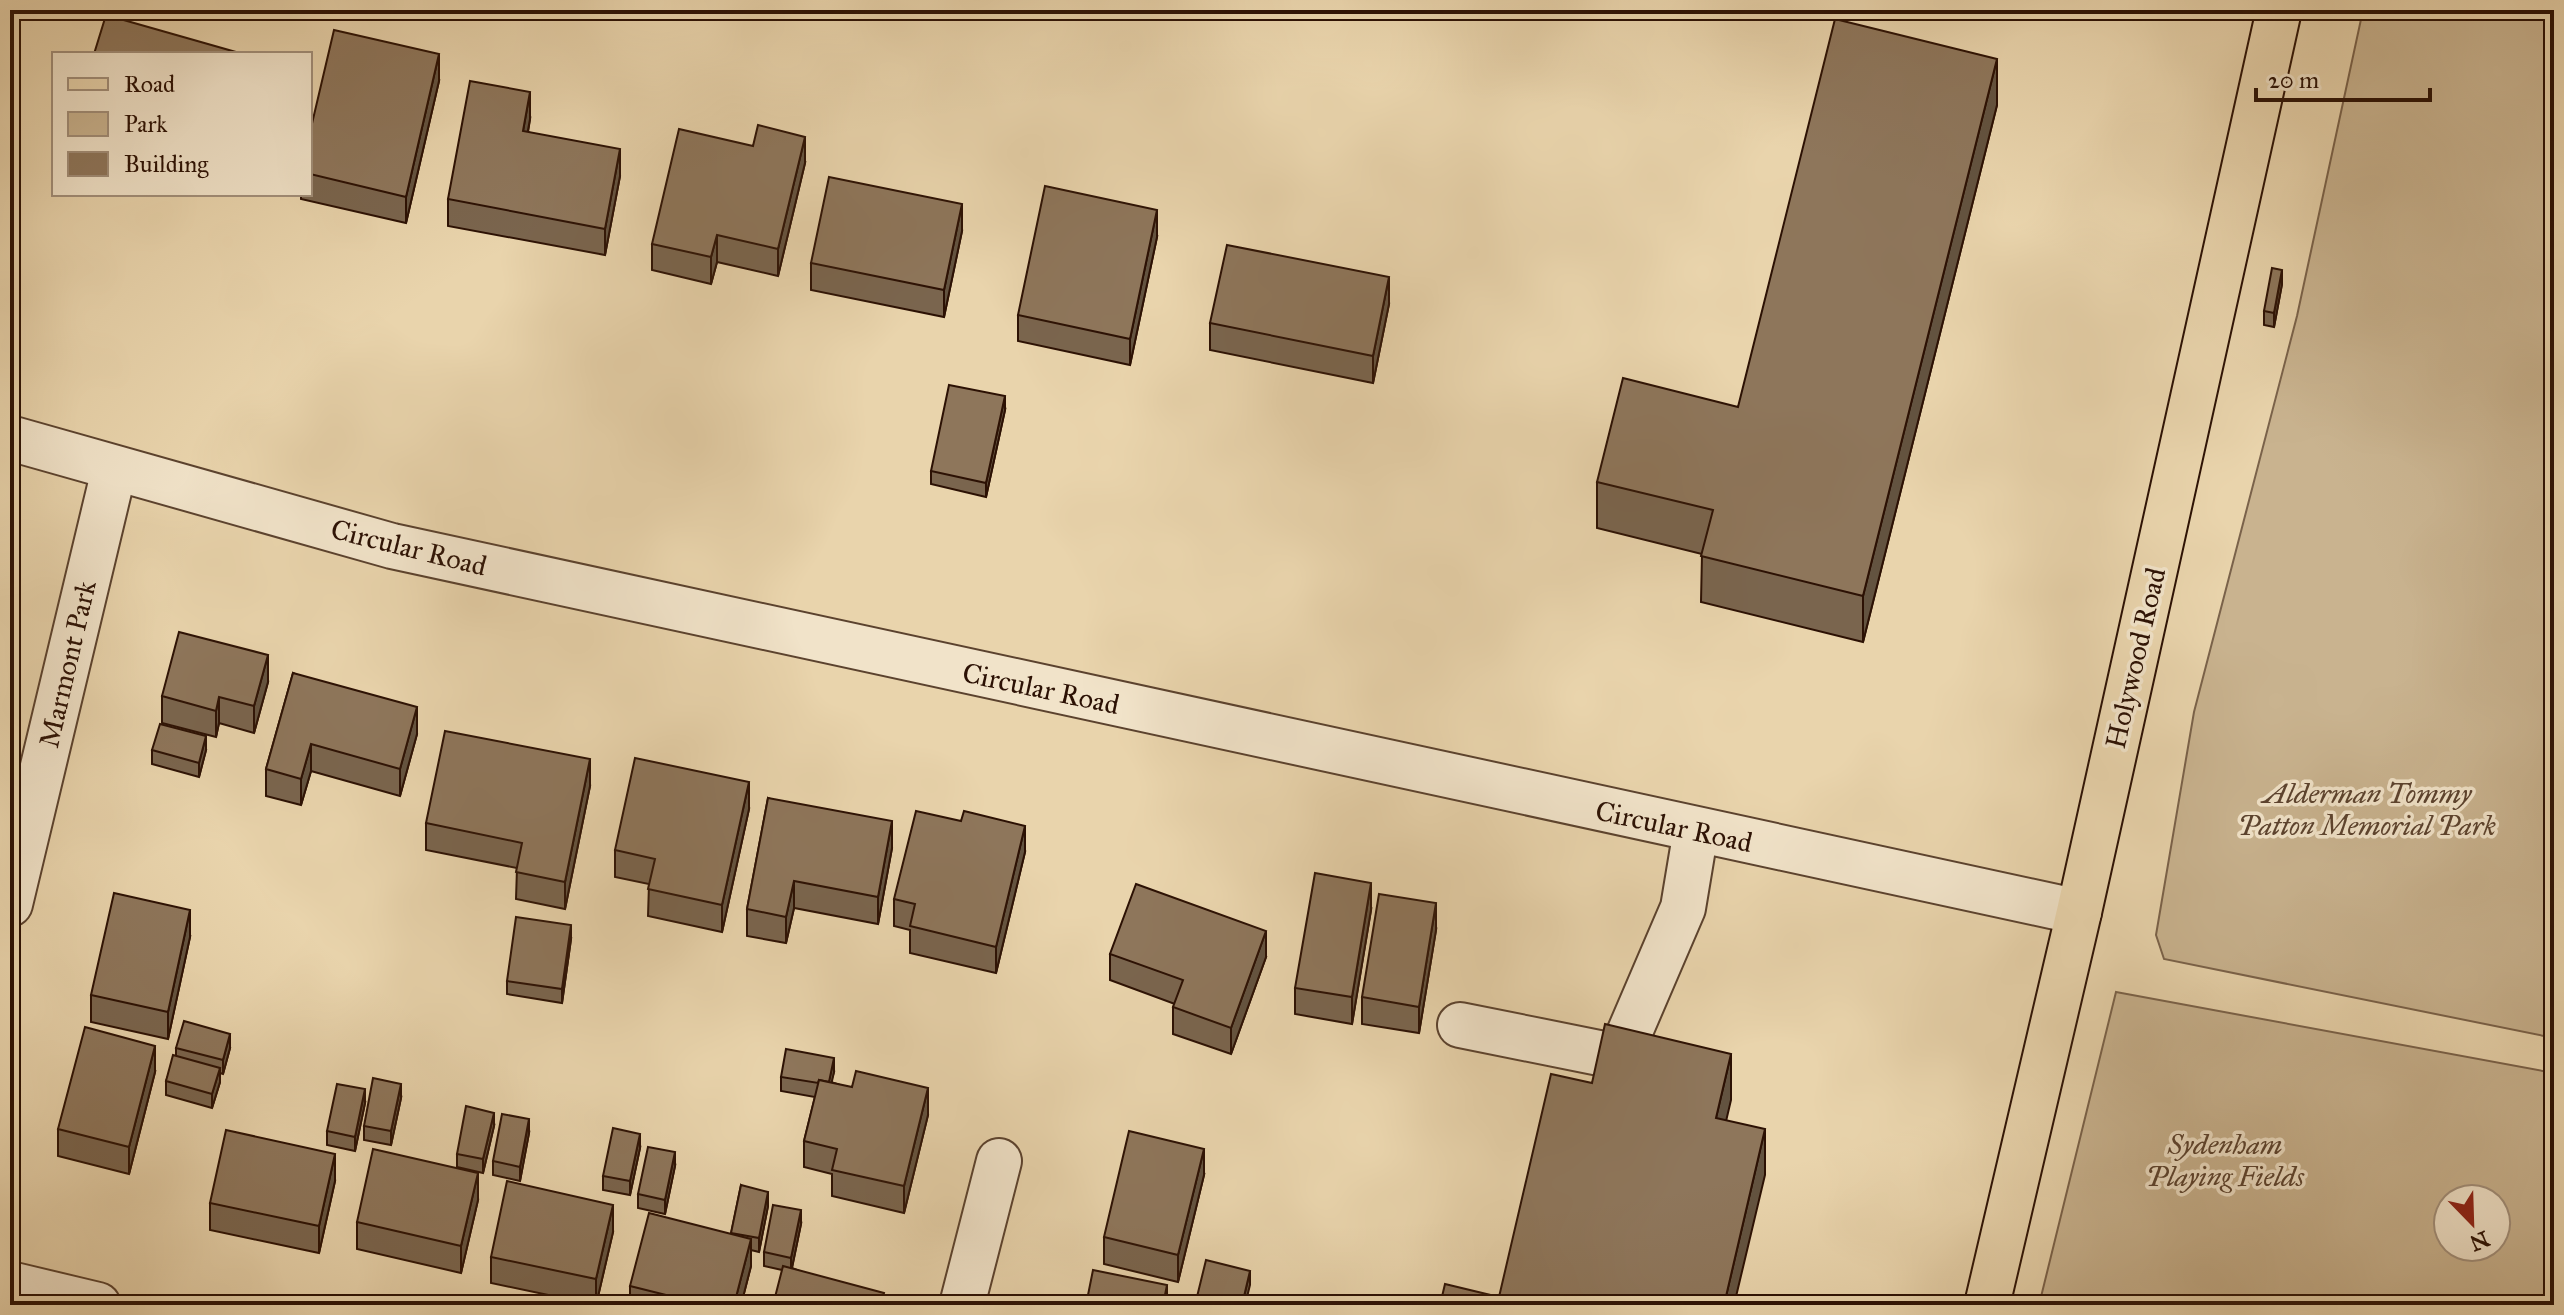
<svg xmlns="http://www.w3.org/2000/svg" width="2564" height="1315" font-family="'IM FELL Great Primer',serif">
	<style>
		.green { fill: #c9b38f; stroke: #7a624a; stroke-width: 2; fill-rule: evenodd }
		.lines { fill: none; stroke-linecap: round; stroke-linejoin: round }
		.minor-casing { stroke: #5b422e; stroke-width: 48 }
		.major-casing { stroke: #2c1104; stroke-width: 48 }
		.minor { stroke: #f1e3c9; stroke-width: 44 }
		.major { stroke: #e9d4ac; stroke-width: 44 }
		.wall { fill: #7a654e; stroke: #2c1104; stroke-width: 2 }
		.shaded-wall { fill: #635340; stroke: #2c1104; stroke-width: 2 }
		.building { fill: #8e765b; stroke: #2c1104; stroke-width: 2 }
		.labels { text-anchor: middle; stroke-width: 7; stroke-linejoin: round; paint-order: stroke }
		.street-label { font-size: 28px; fill: #2c1104; stroke: #f1e3c9 }
		.park-label { font-size: 28px; font-style: italic; fill: #5b422e; stroke: #f1e3c9 }
	</style>
	<rect width="100%" height="100%" fill="#e9d4ac"/>
	<filter id="stains"><feTurbulence type="fractalNoise" baseFrequency=".0025" numOctaves="4"/><feColorMatrix values="0 0 0 0 .2 0 0 0 0 .09 0 0 0 0 .02 0 0 0 .5 -.17"/></filter>
	<radialGradient id="worn" r=".72"><stop offset=".6" stop-color="#630" stop-opacity="0"/><stop offset="1" stop-color="#630" stop-opacity=".3"/></radialGradient>
	<g class="green">
		<polygon points="2363,10 2554,10 2554,1038 2164,959 2156,935 2194,712 2297,316"/>
		<path d="M 2116,992 L 2554,1073 L 2554,1305 L 2039,1305 ZM 2448,1199 L 2496,1199 L 2496,1247 L 2448,1247 Z"/>
	</g>
	<g class="lines">
		<g class="minor-casing">
			<g id="minor">
				<polyline points="10,438 392,546 2079,912"/>
				<polyline points="10,904 114,470"/>
				<polyline points="1460,1025 1619,1057 1683,908 1696,830"/>
				<polyline points="10,1284 98,1305"/>
				<polyline points="962,1305 999,1161"/>
			</g>
		</g>
		<g class="major-casing">
			<polyline id="major" points="1987,1305 2079,912 2279,10"/>
		</g>
		<use href="#minor" class="minor"/>
		<use href="#major" class="major"/>
	</g>
	<g class="wall">
		<polygon points="439,81 406,223 301,199 301,194 310,194 310,132"/>
		<polygon points="1997,105 1863,642 1701,602 1702,554 1597,528 1597,482 1738,407"/>
		<polygon points="530,119 528,132 620,176 605,255 448,226 448,199"/>
		<polygon points="805,163 778,276 717,262 711,284 652,270 652,244"/>
		<polygon points="962,231 944,317 811,290 811,263"/>
		<polygon points="1157,237 1130,365 1018,341 1018,315"/>
		<polygon points="2282,284 2274,327 2264,325 2264,311"/>
		<polygon points="1389,304 1373,383 1210,350 1210,323"/>
		<polygon points="1005,410 986,497 931,484 931,471"/>
		<polygon points="293,673 417,734 400,796 311,771 301,805 266,796 266,769"/>
		<polygon points="268,682 254,733 219,723 216,737 162,723 162,696"/>
		<polygon points="152,750 206,750 199,777 152,764"/>
		<polygon points="590,786 565,909 516,899 517,868 426,850 426,823"/>
		<polygon points="768,798 892,848 878,924 794,908 786,943 747,936 747,909"/>
		<polygon points="749,809 722,932 648,916 649,884 615,877 615,850"/>
		<polygon points="1025,852 996,973 910,953 910,930 894,926 894,899"/>
		<polygon points="1371,910 1352,1024 1295,1014 1295,988"/>
		<polygon points="1436,930 1419,1033 1362,1024 1362,997"/>
		<polygon points="190,937 168,1039 91,1022 91,995"/>
		<polygon points="571,939 562,1003 507,994 507,981"/>
		<polygon points="1110,954 1266,957 1231,1054 1173,1034 1173,1007 1175,1004 1110,980"/>
		<polygon points="176,1048 230,1048 223,1074 220,1073 220,1082 212,1108 166,1095 166,1081 176,1056"/>
		<polygon points="155,1072 129,1174 58,1156 58,1129"/>
		<polygon points="834,1072 831,1082 928,1115 904,1213 832,1196 832,1174 804,1167 804,1141 815,1097 781,1091 781,1077"/>
		<polygon points="401,1098 391,1145 364,1140 364,1126"/>
		<polygon points="365,1103 355,1151 327,1145 327,1131"/>
		<polygon points="494,1126 483,1173 457,1167 457,1154"/>
		<polygon points="529,1133 520,1181 493,1175 493,1161"/>
		<polygon points="640,1148 630,1195 603,1190 603,1176"/>
		<polygon points="675,1166 665,1214 638,1208 638,1194"/>
		<polygon points="1204,1175 1178,1282 1104,1264 1104,1237"/>
		<polygon points="335,1181 319,1253 210,1230 210,1203"/>
		<polygon points="741,1185 768,1206 759,1252 751,1250 751,1266 741,1305 630,1305 630,1286 731,1234"/>
		<polygon points="478,1200 461,1273 357,1249 357,1222"/>
		<polygon points="801,1224 792,1268 884,1305 782,1270 764,1266 764,1252"/>
		<polygon points="613,1232 596,1305 491,1283 491,1257"/>
	</g>
	<g class="shaded-wall">
		<polygon points="439,54 439,81 406,223 406,197"/>
		<polygon points="1997,59 1997,105 1863,642 1863,596"/>
		<polygon points="530,92 530,119 523,158 523,131"/>
		<polygon points="805,137 805,163 778,276 778,249"/>
		<polygon points="620,149 620,176 605,255 605,229"/>
		<polygon points="962,204 962,231 944,317 944,290"/>
		<polygon points="1157,210 1157,237 1130,365 1130,339"/>
		<polygon points="717,235 717,262 711,284 711,257"/>
		<polygon points="2282,270 2282,284 2274,327 2274,313"/>
		<polygon points="1389,277 1389,304 1373,383 1373,356"/>
		<polygon points="1005,396 1005,410 986,497 986,483"/>
		<polygon points="268,655 268,682 254,733 254,706"/>
		<polygon points="219,697 219,723 216,737 216,711"/>
		<polygon points="417,707 417,734 400,796 400,769"/>
		<polygon points="206,736 206,750 199,777 199,763"/>
		<polygon points="311,744 311,771 301,805 301,779"/>
		<polygon points="590,759 590,786 565,909 565,882"/>
		<polygon points="749,782 749,809 722,932 722,905"/>
		<polygon points="892,821 892,848 878,924 878,897"/>
		<polygon points="1025,826 1025,852 996,973 996,947"/>
		<polygon points="794,881 794,908 786,943 786,917"/>
		<polygon points="1371,883 1371,910 1352,1024 1352,997"/>
		<polygon points="1436,903 1436,930 1419,1033 1419,1007"/>
		<polygon points="190,910 190,937 168,1039 168,1012"/>
		<polygon points="571,925 571,939 562,1003 562,989"/>
		<polygon points="1266,931 1266,957 1231,1054 1231,1028"/>
		<polygon points="230,1034 230,1048 223,1074 223,1060"/>
		<polygon points="155,1046 155,1072 129,1174 129,1147"/>
		<polygon points="1731,1054 1731,1100 1716,1164 1716,1118"/>
		<polygon points="834,1058 834,1072 828,1099 828,1085"/>
		<polygon points="220,1068 220,1082 212,1108 212,1094"/>
		<polygon points="401,1084 401,1098 391,1145 391,1131"/>
		<polygon points="928,1088 928,1115 904,1213 904,1186"/>
		<polygon points="365,1089 365,1103 355,1151 355,1137"/>
		<polygon points="494,1113 494,1126 483,1173 483,1159"/>
		<polygon points="529,1119 529,1133 520,1181 520,1167"/>
		<polygon points="1765,1129 1765,1175 1734,1305 1724,1305"/>
		<polygon points="640,1134 640,1148 630,1195 630,1181"/>
		<polygon points="1204,1149 1204,1175 1178,1282 1178,1255"/>
		<polygon points="675,1152 675,1166 665,1214 665,1200"/>
		<polygon points="335,1154 335,1181 319,1253 319,1226"/>
		<polygon points="478,1173 478,1200 461,1273 461,1246"/>
		<polygon points="768,1192 768,1206 759,1252 759,1238"/>
		<polygon points="613,1205 613,1232 596,1305 596,1279"/>
		<polygon points="801,1210 801,1224 791,1272 791,1258"/>
		<polygon points="751,1239 751,1266 741,1305 734,1305"/>
		<polygon points="1250,1271 1250,1285 1245,1305 1242,1305"/>
		<polygon points="1167,1285 1167,1305 1163,1305"/>
	</g>
	<g class="building">
		<polygon points="106,15 243,54 94,54"/>
		<polygon points="1835,19 1997,59 1863,596 1701,556 1713,510 1597,482 1623,378 1738,407"/>
		<polygon points="334,30 439,54 406,197 310,174 310,132"/>
		<polygon points="470,81 530,92 523,131 620,149 605,229 448,199"/>
		<polygon points="758,125 805,137 778,249 717,235 711,257 652,244 679,129 753,146"/>
		<polygon points="829,177 962,204 944,290 811,263"/>
		<polygon points="1045,186 1157,210 1130,339 1018,315"/>
		<polygon points="1227,245 1389,277 1373,356 1210,323"/>
		<polygon points="2272,268 2282,270 2274,313 2264,311"/>
		<polygon points="949,385 1005,396 986,483 931,471"/>
		<polygon points="179,632 268,655 254,706 219,697 216,711 162,696"/>
		<polygon points="293,673 417,707 400,769 311,744 301,779 266,769"/>
		<polygon points="160,724 206,736 199,763 152,750"/>
		<polygon points="445,731 590,759 565,882 516,872 522,843 426,823"/>
		<polygon points="635,758 749,782 722,905 648,889 655,859 615,850"/>
		<polygon points="768,798 892,821 878,897 794,881 786,917 747,909"/>
		<polygon points="916,811 961,821 964,811 1025,826 996,947 910,926 915,904 894,899"/>
		<polygon points="1315,873 1371,883 1352,997 1295,988"/>
		<polygon points="1136,884 1266,931 1231,1028 1173,1007 1183,980 1110,954"/>
		<polygon points="114,893 190,910 168,1012 91,995"/>
		<polygon points="1379,894 1436,903 1419,1007 1362,997"/>
		<polygon points="516,917 571,925 562,989 507,981"/>
		<polygon points="184,1021 230,1034 223,1060 176,1048"/>
		<polygon points="1605,1024 1731,1054 1716,1118 1765,1129 1724,1305 1440,1305 1445,1284 1499,1297 1551,1074 1592,1083"/>
		<polygon points="85,1027 155,1046 129,1147 58,1129"/>
		<polygon points="786,1049 834,1058 829,1082 819,1080 818,1083 781,1077"/>
		<polygon points="173,1055 220,1068 212,1094 166,1081"/>
		<polygon points="856,1071 928,1088 904,1186 832,1170 837,1149 804,1141 819,1080 852,1087"/>
		<polygon points="373,1078 401,1084 391,1131 364,1126"/>
		<polygon points="337,1084 365,1089 355,1137 327,1131"/>
		<polygon points="466,1106 494,1113 483,1159 457,1154"/>
		<polygon points="502,1114 529,1119 520,1167 493,1161"/>
		<polygon points="613,1128 640,1134 630,1181 603,1176"/>
		<polygon points="226,1130 335,1154 319,1226 210,1203"/>
		<polygon points="1129,1131 1204,1149 1178,1255 1104,1237"/>
		<polygon points="648,1147 675,1152 665,1200 638,1194"/>
		<polygon points="373,1149 478,1173 461,1246 357,1222"/>
		<polygon points="507,1181 613,1205 596,1279 491,1257"/>
		<polygon points="741,1185 768,1192 759,1238 731,1233"/>
		<polygon points="773,1205 801,1210 791,1258 764,1252"/>
		<polygon points="649,1213 751,1239 734,1305 706,1305 630,1286"/>
		<polygon points="1206,1260 1250,1271 1242,1305 1195,1305"/>
		<polygon points="783,1266 884,1293 881,1305 773,1305"/>
		<polygon points="1093,1270 1167,1285 1163,1305 1086,1305"/>
	</g>
	<g class="labels">
		<g class="street-label">
			<text transform="translate(409 547) rotate(14)" y="10">Circular Road</text>
			<text transform="translate(2135 658) rotate(-77)" y="10">Holywood Road</text>
			<text transform="translate(67 664) rotate(-77)" y="10">Marmont Park</text>
			<text transform="translate(1041 688) rotate(12)" y="10">Circular Road</text>
			<text transform="translate(1674 826) rotate(12)" y="10">Circular Road</text>
		</g>
		<g class="park-label">
			<text x="2367" y="803">Alderman Tommy<tspan x="2367" dy="32">Patton Memorial Park</tspan></text>
			<text x="2225" y="1154">Sydenham<tspan x="2225" dy="32">Playing Fields</tspan></text>
		</g>
	</g>
	<rect width="2564" height="1315" fill="none" stroke="#e9d4ac" stroke-width="40"/>
	<rect x="12" y="12" width="2540" height="1291" fill="none" stroke="#2c1104" stroke-width="4"/>
	<rect x="20" y="20" width="2524" height="1275" fill="none" stroke="#2c1104" stroke-width="2"/>
	<rect x="52" y="52" width="260" height="144" fill="#f1e3c9" stroke="#a28f7a" stroke-width="2"/>
	<rect x="68" y="78" width="40" height="12" fill="#e9d4ac" stroke="#a28f7a" stroke-width="2"/>
	<text x="124" y="92" font-size="24" fill="#2c1104">Road</text>
	<rect x="68" y="112" width="40" height="24" fill="#c9b38f" stroke="#a28f7a" stroke-width="2"/>
	<text x="124" y="132" font-size="24" fill="#2c1104">Park</text>
	<rect x="68" y="152" width="40" height="24" fill="#8e765b" stroke="#a28f7a" stroke-width="2"/>
	<text x="124" y="172" font-size="24" fill="#2c1104">Building</text>
	<g transform="translate(2472 1223) rotate(157)"><circle r="38" fill="#f1e3c9" stroke="#a28f7a" stroke-width="2"/>
	<path d="M0-6L14 30L0 20L-14 30Z" fill="#8f2418"/>
	<text y="-12" font-size="22" font-weight="bold" text-anchor="middle" fill="#2c1104">N</text>
	</g>
	<path d="M2256 88v12h174v-12" fill="none" stroke="#2c1104" stroke-width="4"/>
	<text x="2268" y="88" font-size="24" fill="#2c1104" stroke="#f1e3c9" stroke-width="6" paint-order="stroke">20 m</text>
	<rect width="100%" height="100%" filter="url(#stains)"/>
	<rect width="100%" height="100%" fill="url(#worn)"/>
</svg>
